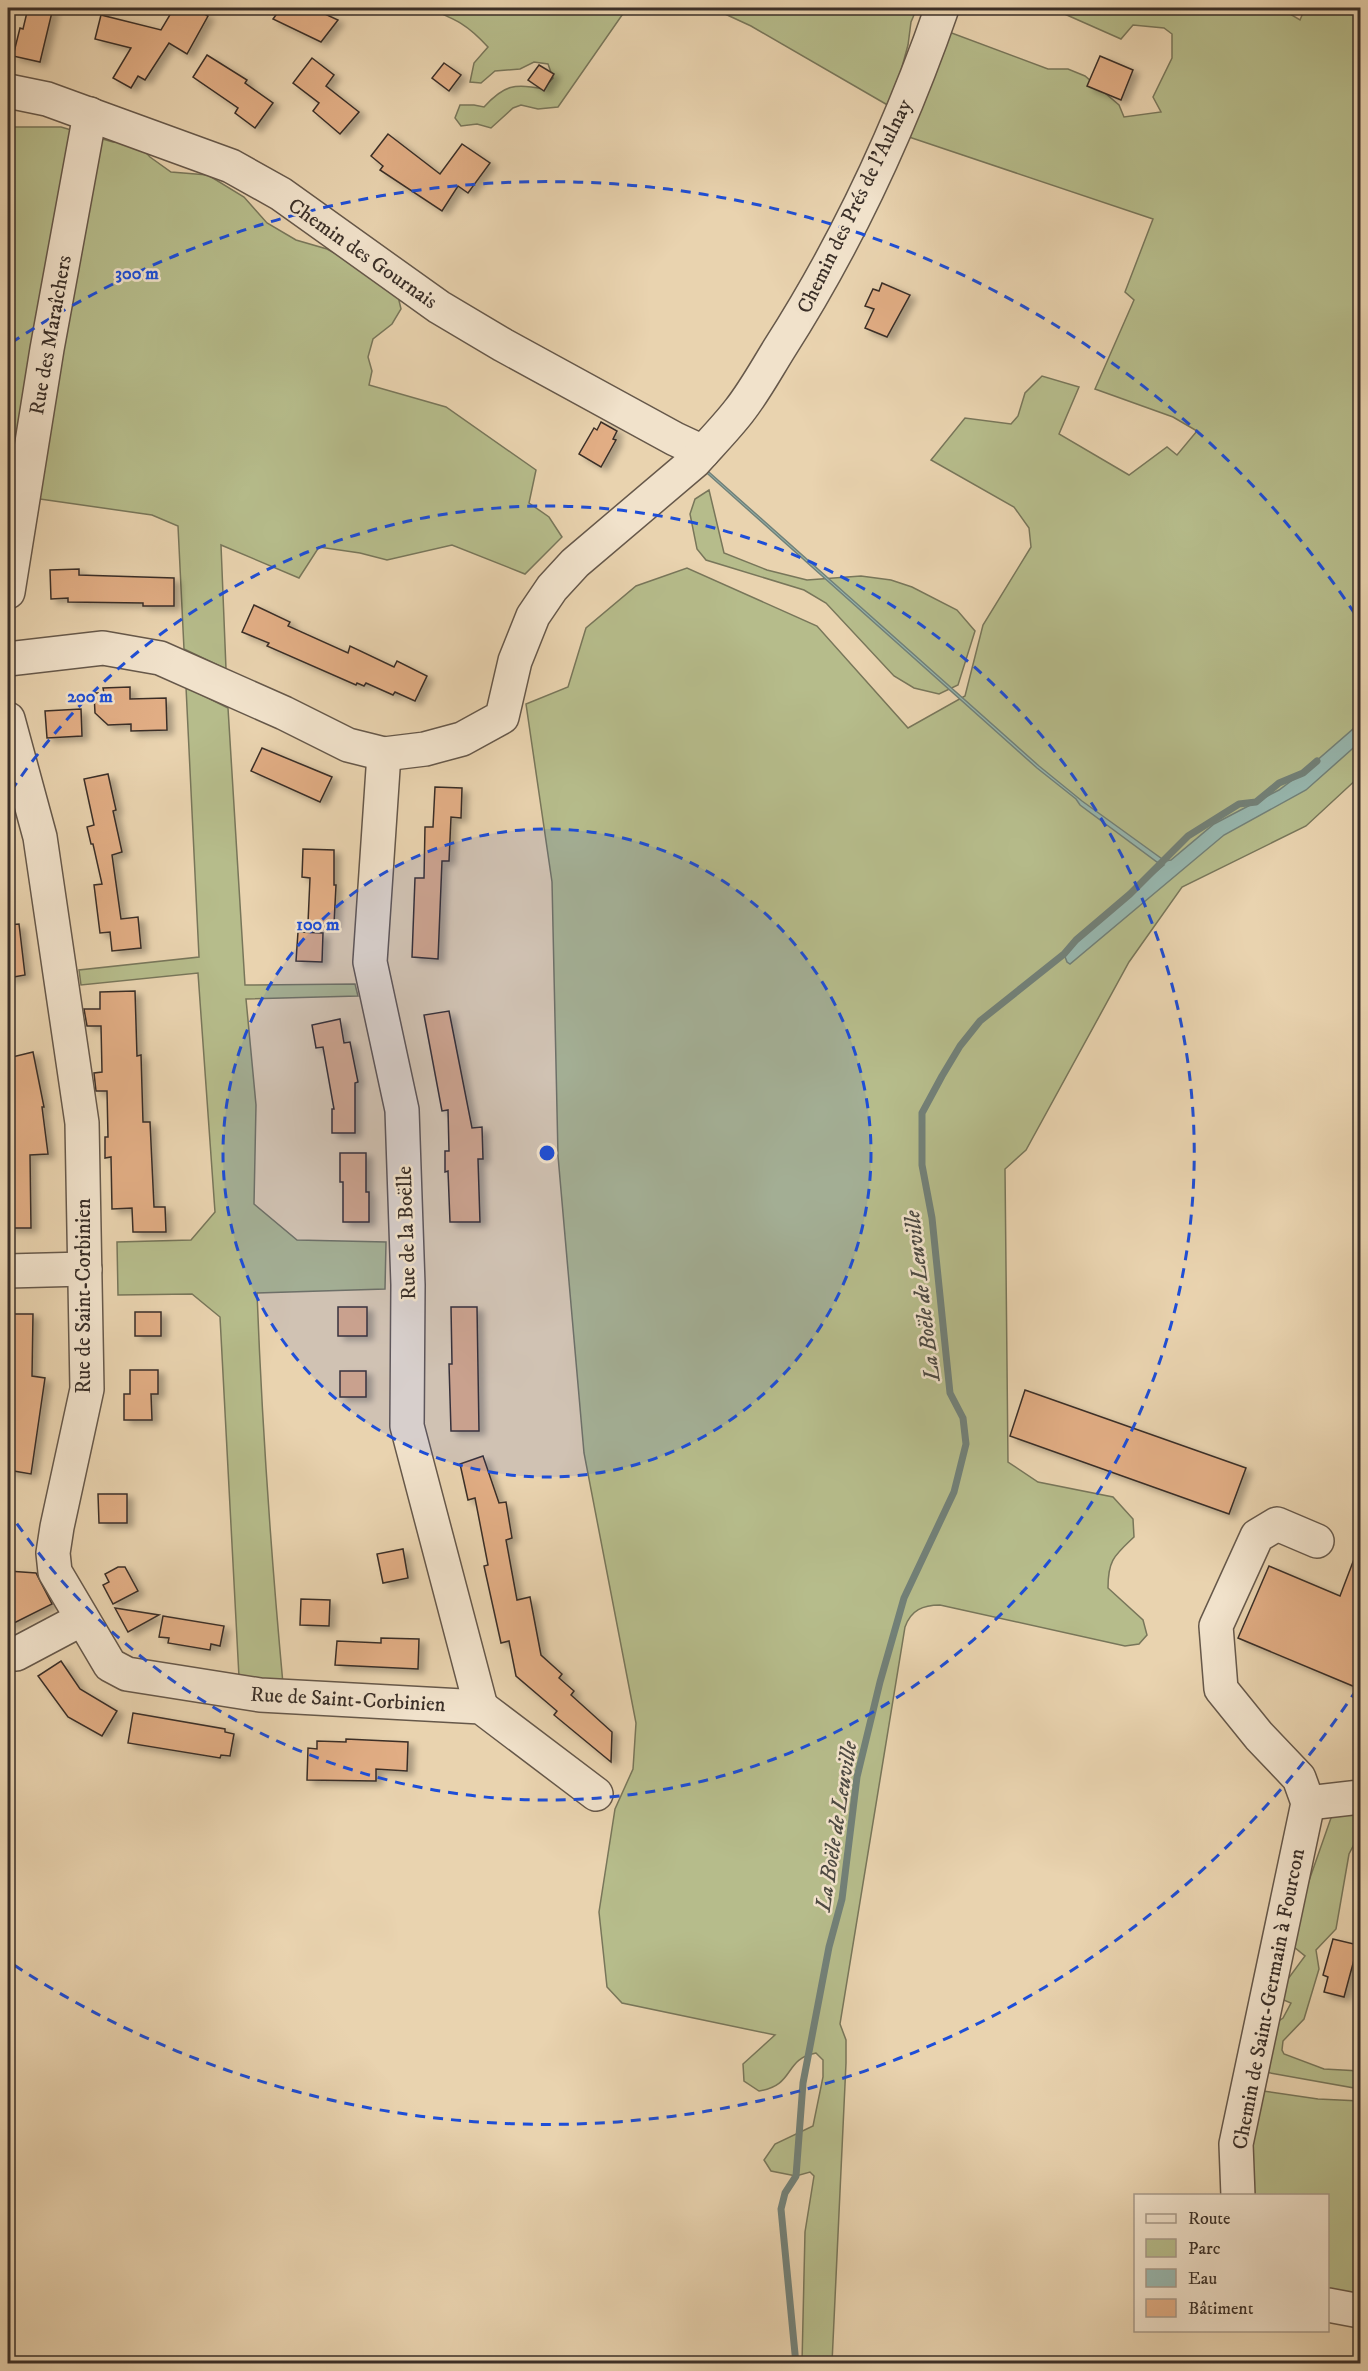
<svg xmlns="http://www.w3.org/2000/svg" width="1368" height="2371" font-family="'IM FELL DW Pica',serif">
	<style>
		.green { fill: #b6bc8b; stroke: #78765a; stroke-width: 1.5 }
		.water { fill: #97b7af; stroke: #728179; stroke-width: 1.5 }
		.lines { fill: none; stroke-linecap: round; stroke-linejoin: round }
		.stream { stroke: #728179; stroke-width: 7 }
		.building { fill: #e1ad84; stroke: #3a2f28; stroke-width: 1.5; filter: url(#shadow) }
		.minor-casing { stroke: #66584a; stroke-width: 36 }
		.minor { stroke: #f1e2cb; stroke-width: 33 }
		.ring { fill: none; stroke: #1d4ed8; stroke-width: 3; stroke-dasharray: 10 8 }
		.labels { text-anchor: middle; stroke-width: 5; stroke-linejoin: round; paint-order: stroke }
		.street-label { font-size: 21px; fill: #3a2f28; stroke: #f1e2cb }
		.water-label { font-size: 22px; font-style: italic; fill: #4d4a43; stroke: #f1e2cb }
		.centre { fill: #1d4ed8; stroke: #f1e2cb; stroke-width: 3 }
		.ring-label { font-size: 18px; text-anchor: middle; font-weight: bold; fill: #1d4ed8; stroke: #f1e2cb; stroke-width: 5; stroke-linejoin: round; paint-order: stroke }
	</style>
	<defs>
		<filter id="shadow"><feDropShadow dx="6" dy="4" stdDeviation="3" flood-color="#0004"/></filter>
	</defs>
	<rect width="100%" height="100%" fill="#e9d3af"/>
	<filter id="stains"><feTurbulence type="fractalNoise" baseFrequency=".00333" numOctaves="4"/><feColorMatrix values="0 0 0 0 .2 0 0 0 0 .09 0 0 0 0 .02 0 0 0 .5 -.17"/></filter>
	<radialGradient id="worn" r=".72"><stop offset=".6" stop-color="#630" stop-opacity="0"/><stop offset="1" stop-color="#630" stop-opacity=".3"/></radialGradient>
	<g class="green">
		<path d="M 428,8 L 627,8 L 558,107 L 538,109 L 521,105 L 513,108 L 491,128 L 477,124 L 461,126 L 455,118 L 460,105 L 474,105 L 484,107 C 504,85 515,83 543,89 L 553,78 L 548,64 L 534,62 L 520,69 L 495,71 L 481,83 L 470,82 L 474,63 L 488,47 C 467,24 457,20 428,8 Z"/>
		<polygon points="712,8 917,8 911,22 908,45 891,107 751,26"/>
		<path d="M 1051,8 L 1280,8 L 1300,20 L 1305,8 L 1360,8 L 1360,776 L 1306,826 L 1182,887 L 1129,962 L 1026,1150 L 1005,1169 L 1008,1462 L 1038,1482 L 1113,1497 L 1133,1519 L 1134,1537 C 1114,1556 1108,1560 1108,1588 L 1143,1620 L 1147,1635 L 1139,1644 L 1125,1646 L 940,1605 C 923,1605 911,1610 905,1627 L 840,2024 L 846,2040 L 846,2063 L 832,2363 L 802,2363 L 805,2232 L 814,2176 L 810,2172 L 796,2176 L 771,2171 L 764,2160 L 775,2144 L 813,2126 L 823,2077 L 823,2060 L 816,2053 C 783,2059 796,2085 759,2091 L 744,2081 L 743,2064 L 775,2035 L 622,2003 L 607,1987 L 599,1912 L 615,1809 L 633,1769 L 636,1723 L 584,1453 L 558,1156 L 552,882 L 526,704 L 568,687 L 586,628 L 636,586 L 687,568 L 817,626 L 908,728 L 965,696 L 983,625 L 1031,547 L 1029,528 L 1014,507 L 931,460 L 965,418 L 1011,424 L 1018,416 L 1025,393 L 1042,376 L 1079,387 L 1059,434 L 1129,475 L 1167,447 L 1177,455 L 1197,431 L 1173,417 L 1095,389 L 1134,300 L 1125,292 L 1153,219 L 906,136 L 941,29 L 1048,69 L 1068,69 L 1085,76 L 1119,105 L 1124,117 L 1161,112 L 1153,97 L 1172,58 L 1172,34 L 1164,28 L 1133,25 L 1121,39 Z"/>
		<polygon points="8,127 61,127 113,142 136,142 150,157 171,172 208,175 244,197 267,223 296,240 327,249 368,271 397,292 401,309 392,324 373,339 368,357 372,371 369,385 446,407 536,470 529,503 549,517 562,537 525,574 452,545 387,560 360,553 319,547 299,578 221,545 226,669 184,649 178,526 152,515 26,497 8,497"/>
		<polygon points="709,490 724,553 767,570 807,580 861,576 891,580 912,587 957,610 975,631 958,685 939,694 914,688 894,676 826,603 804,590 706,560 697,549 690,514 695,499"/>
		<path d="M 186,687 L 228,708 L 245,985 L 355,984 L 358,996 L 246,999 L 256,1105 L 254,1204 L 297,1240 L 386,1242 L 385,1289 L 257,1293 C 262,1424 271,1554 283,1684 L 239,1677 L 220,1317 L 192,1294 L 118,1295 L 117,1242 L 191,1240 L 215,1212 L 198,973 L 81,985 L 79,970 L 199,957 Z"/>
		<polygon points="1347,1811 1360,1814 1360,1833 1349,1854 1336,1929 1316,1950 1319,1969 1304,2019 1283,2041 1282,2050 1284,2054 1324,2069 1360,2071 1360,2089 1265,2072 1270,2027 1283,2018 1291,2003 1279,1998 1276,1987 1288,1979 1305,1956 1294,1947 1290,1935 1332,1815"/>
		<polygon points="1256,2090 1318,2099 1360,2101 1360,2305 1328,2302 1328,2196 1247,2196"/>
	</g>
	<polygon class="water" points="701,465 1039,766 1082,801 1165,861 1171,860 1214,824 1279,790 1307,769 1360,723 1360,742 1306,790 1224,835 1070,964 1067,962 1064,954 1069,946 1164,865 1157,862 1080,805 1076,799 1037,768 699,466"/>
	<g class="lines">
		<polyline class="stream" points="796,2364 781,2209 785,2193 796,2176 803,2083 829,1947 842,1899 857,1777 880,1682 904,1598 954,1492 966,1444 963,1418 950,1393 932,1218 922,1165 922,1113 942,1076 960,1046 980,1021 1064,954 1076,940 1130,894 1188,836 1239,804 1256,802 1279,783 1303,773 1317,761"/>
	</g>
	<g class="building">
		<polygon points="28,8 53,8 40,62 13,56 20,28 23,29"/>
		<polygon points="174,8 194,8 208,16 187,54 169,43 145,80 138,76 131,88 113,78 131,48 95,39 101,15 161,30"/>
		<polygon points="281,8 312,8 338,20 321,42 273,19"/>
		<polygon points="207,55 247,80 245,83 273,103 255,128 235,113 238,108 193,77"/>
		<polygon points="1100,56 1133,70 1121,100 1087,86"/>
		<polygon points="312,58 334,75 326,86 359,112 340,134 313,111 319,103 293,83"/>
		<polygon points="444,63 461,75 449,91 432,78"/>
		<polygon points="539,65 554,74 544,91 528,80"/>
		<polygon points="388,134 440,174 462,144 490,163 468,193 458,186 442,211 380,170 383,166 371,156"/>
		<polygon points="882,283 910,295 887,337 865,328 874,309 865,306 873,289 879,291"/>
		<polygon points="601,422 617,431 613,439 616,440 601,467 579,454 594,428 597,430"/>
		<polygon points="79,569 79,575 174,578 174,606 143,606 143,603 68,602 68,598 51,599 50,570"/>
		<polygon points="254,605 290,622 288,626 348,653 350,646 394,667 397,661 427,676 415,701 395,692 393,695 366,683 364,686 357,683 356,685 267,646 269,643 242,632"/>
		<polygon points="130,687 130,699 166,698 167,730 131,731 131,724 108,725 95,713 94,693 104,693 103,688"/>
		<polygon points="81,709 82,736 47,738 45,711"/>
		<polygon points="262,748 332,777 320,802 251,771"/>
		<polygon points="108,774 116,810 113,811 122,852 112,855 121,919 138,917 141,948 112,951 110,932 100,933 94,885 102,884 93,844 91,844 87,827 94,825 84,779"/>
		<polygon points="435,787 462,788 461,818 451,817 449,861 442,861 438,959 412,957 415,878 424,878 425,827 433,827"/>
		<polygon points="303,849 334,850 334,885 336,885 334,924 308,923 310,878 302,877"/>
		<polygon points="19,924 25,975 8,978 8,925"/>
		<polygon points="298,932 323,933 322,962 296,961"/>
		<polygon points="135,991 137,1056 141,1055 143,1122 150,1122 154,1207 165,1207 166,1232 133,1232 132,1208 112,1209 111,1157 105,1158 105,1137 108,1137 107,1091 96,1091 94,1073 102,1072 101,1026 87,1026 84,1009 100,1009 100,992"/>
		<polygon points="449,1011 472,1128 482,1127 483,1159 478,1159 480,1222 450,1222 448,1171 445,1172 445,1151 449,1151 448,1110 442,1111 424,1015"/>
		<polygon points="340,1019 344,1043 350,1042 358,1082 355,1083 355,1133 332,1133 332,1109 334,1109 323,1047 316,1048 312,1025"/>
		<polygon points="33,1052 44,1107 42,1107 48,1154 30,1155 31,1228 8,1228 8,1182 9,1182 8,1058"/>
		<polygon points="340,1153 366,1153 366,1192 369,1192 369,1222 343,1222 343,1182 340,1182"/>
		<rect x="338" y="1307" width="29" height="29"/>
		<polygon points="451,1307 477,1307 479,1431 451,1431 449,1364 452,1364"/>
		<rect x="135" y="1312" width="26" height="24"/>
		<polygon points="8,1314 33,1314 32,1376 45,1378 31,1474 8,1470"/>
		<polygon points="130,1370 158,1370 158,1394 151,1394 152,1420 124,1420 124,1394 130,1394"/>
		<rect x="340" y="1371" width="26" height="26"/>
		<polygon points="1025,1390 1246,1468 1229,1514 1010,1436"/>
		<polygon points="483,1456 499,1503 506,1502 512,1538 506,1540 517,1600 530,1597 541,1655 562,1674 559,1678 574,1691 571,1695 612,1732 611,1762 554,1715 557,1711 516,1676 509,1641 501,1643 484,1566 488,1565 475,1498 468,1500 460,1464"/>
		<polygon points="98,1494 127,1494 127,1523 99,1523"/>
		<polygon points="1359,1546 1360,1689 1238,1638 1269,1566 1340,1596"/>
		<polygon points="403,1549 408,1578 383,1583 377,1554"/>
		<polygon points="118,1567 125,1567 138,1591 113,1604 103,1585 109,1582 105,1574"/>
		<polygon points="8,1571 36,1573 52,1604 8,1626"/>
		<polygon points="301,1599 330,1600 329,1626 300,1625"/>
		<polygon points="115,1608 159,1615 128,1632"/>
		<polygon points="163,1616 224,1626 220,1646 211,1644 210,1650 168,1643 169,1638 159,1637"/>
		<polygon points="381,1638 419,1639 418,1669 335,1665 337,1641 381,1643"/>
		<polygon points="61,1661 80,1689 117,1711 102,1736 68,1717 38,1676"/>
		<polygon points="133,1713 225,1729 225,1732 234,1734 230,1756 221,1755 220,1758 128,1743"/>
		<polygon points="346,1739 408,1742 407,1771 376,1769 376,1781 307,1780 308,1748 317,1749 317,1741 346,1742"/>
		<polygon points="1333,1939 1358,1945 1344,1997 1324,1992 1328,1977 1323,1975"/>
	</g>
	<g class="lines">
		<g class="minor-casing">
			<g id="minor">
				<polyline points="8,91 47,99 231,166 281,194 439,307 503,345 675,439 703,452"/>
				<polyline points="8,592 47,349 90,114"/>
				<path d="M 8,659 L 103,648 L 160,658 L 284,713 L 348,745 L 384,754 L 425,749 L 462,739 L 502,717 L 515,661 L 533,616 L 552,588 L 575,563 L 694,462 C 709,445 725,429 739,411 C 754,392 766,370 779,349 C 847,243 901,126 942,8"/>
				<polyline points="8,719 40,837 82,1123 87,1389 57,1527 53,1553 55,1572 110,1665 127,1674 260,1695 481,1707 596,1794"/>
				<polyline points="384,754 370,962 402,1110 408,1285 407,1426 481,1707"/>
				<polyline points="8,1271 85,1269"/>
				<polyline points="8,1653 16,1654 82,1619"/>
				<polyline points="1308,1803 1360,1797"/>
				<polyline points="1238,2196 1236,2144 1308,1803 1299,1778 1259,1736 1221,1689 1216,1626 1257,1536 1277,1524 1317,1541"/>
				<polyline points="1328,2305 1360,2311"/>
			</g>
		</g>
		<use href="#minor" class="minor"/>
	</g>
	<circle cx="547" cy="1153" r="324" fill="#1d4ed8" fill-opacity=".12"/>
	<g class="ring">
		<circle cx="547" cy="1153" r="324"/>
		<path d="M11 791A647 647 0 1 1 11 1515"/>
		<path d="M1357 1689A971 971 0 0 1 11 1963M11 343A971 971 0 0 1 1357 617"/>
	</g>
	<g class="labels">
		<g class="street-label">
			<text transform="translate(854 206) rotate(-64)" y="7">Chemin des Prés de l'Aulnay</text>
			<text transform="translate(363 253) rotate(35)" y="7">Chemin des Gournais</text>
			<text transform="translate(50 335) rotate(-80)" y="7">Rue des Maraîchers</text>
			<text transform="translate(406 1233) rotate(-92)" y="7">Rue de la Boëlle</text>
			<text transform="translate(83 1296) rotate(-90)" y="7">Rue de Saint-Corbinien</text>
			<text transform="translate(348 1699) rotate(3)" y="7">Rue de Saint-Corbinien</text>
			<text transform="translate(1268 1999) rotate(-79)" y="7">Chemin de Saint-Germain à Fourcon</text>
		</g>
		<g class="water-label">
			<text transform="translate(921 1296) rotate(-97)" y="8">La Boële de Leuville</text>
			<text transform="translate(835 1826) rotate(-81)" y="8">La Boële de Leuville</text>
		</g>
	</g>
	<circle cx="547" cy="1153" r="9" class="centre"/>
	<g class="ring-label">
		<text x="137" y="279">300 m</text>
		<text x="90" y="702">200 m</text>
		<text x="318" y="930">100 m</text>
	</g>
	<rect width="1368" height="2371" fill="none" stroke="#e9d3af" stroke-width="30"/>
	<rect x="9" y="9" width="1350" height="2353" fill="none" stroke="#3a2f28" stroke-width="3"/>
	<rect x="15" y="15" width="1338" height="2341" fill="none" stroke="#3a2f28" stroke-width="1.5"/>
	<rect x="1134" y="2194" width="195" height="138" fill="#f1e2cb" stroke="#a89a8a" stroke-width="1.5"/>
	<rect x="1146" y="2214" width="30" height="9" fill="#f1e2cb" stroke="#a89a8a" stroke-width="1.5"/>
	<text x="1188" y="2224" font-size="18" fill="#3a2f28">Route</text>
	<rect x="1146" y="2239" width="30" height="18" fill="#b6bc8b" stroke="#a89a8a" stroke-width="1.5"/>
	<text x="1188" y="2254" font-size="18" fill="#3a2f28">Parc</text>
	<rect x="1146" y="2269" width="30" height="18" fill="#97b7af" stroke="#a89a8a" stroke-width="1.5"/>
	<text x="1188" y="2284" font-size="18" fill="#3a2f28">Eau</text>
	<rect x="1146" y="2299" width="30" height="18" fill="#e1ad84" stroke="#a89a8a" stroke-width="1.5"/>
	<text x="1188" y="2314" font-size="18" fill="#3a2f28">Bâtiment</text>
	<rect width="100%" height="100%" filter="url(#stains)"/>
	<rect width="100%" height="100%" fill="url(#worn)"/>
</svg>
